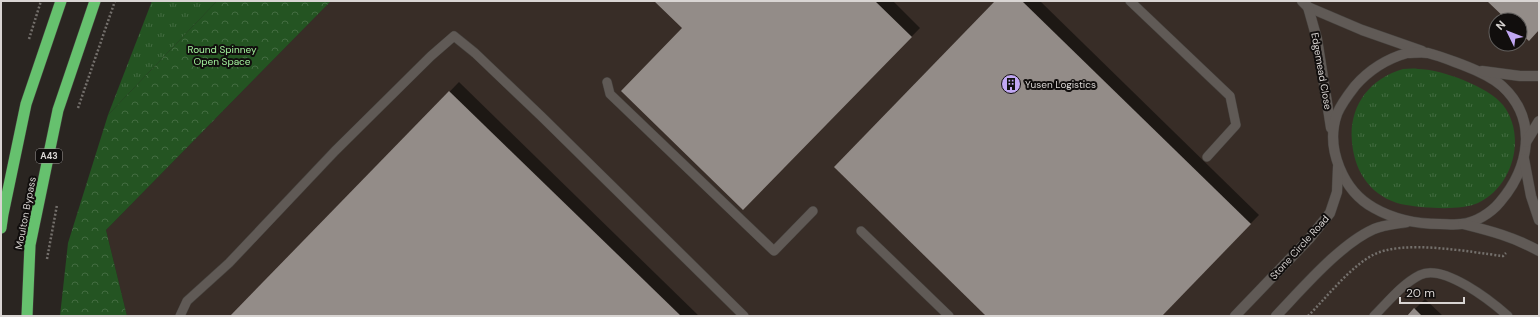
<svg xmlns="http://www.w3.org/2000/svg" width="1540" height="317" font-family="'DM Sans',sans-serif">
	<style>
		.built { fill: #382d27; fill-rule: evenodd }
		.grass { fill: url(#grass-tufts) }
		.forest { fill: url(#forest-crowns) }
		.shadow { fill: #0007 }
		.building { fill: #938c88 }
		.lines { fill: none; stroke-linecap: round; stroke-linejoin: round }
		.service-casing { stroke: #46423e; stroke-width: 10 }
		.minor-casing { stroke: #46423e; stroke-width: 11 }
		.trunk-casing { stroke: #46423e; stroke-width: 12 }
		.path { stroke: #74706c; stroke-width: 2.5; stroke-dasharray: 2 2; stroke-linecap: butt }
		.service { stroke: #605a56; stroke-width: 9 }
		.minor { stroke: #605a56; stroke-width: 10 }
		.trunk { stroke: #66c16e; stroke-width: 11 }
		.labels { text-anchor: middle; stroke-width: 4; stroke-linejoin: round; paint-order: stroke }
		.shield { fill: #110e0d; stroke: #9d9998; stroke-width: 1 }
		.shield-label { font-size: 9px; font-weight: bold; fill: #d9d5d3 }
		.park-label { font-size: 10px; fill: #a3f29d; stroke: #110e0d }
		.street-label { font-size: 10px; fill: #d9d5d3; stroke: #110e0d }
		.poi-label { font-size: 10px; fill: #d9d5d3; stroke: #110e0d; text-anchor: start }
	</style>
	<defs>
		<pattern id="grass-tufts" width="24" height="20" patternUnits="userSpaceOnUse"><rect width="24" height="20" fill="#245422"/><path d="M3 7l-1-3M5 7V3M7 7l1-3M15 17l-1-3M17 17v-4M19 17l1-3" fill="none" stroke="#436c41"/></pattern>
		<pattern id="forest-crowns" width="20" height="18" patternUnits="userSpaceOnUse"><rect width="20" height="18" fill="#245422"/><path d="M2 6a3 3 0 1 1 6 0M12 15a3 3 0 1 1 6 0" fill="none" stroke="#436c41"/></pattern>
	</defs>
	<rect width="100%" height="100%" fill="#2a2521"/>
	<path class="built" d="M 331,1 L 1539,1 L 1539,316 L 127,316 L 106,230 ZM 1496,20 L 1520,20 L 1520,44 L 1496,44 Z"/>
	<g class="grass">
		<polygon points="152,1 217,1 108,115"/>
		<path d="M 1403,69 C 1408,69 1413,68 1418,69 C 1441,69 1489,87 1503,105 C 1527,136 1513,187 1478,203 C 1460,211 1425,208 1406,205 C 1377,200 1358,179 1353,150 C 1346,112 1365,80 1403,69 Z"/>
	</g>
	<polygon class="forest" points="217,1 331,1 106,230 127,316 60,316 68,243 108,115"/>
	<g class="shadow">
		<polygon points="655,1 893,1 920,28 743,209 683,28"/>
		<polygon points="997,1 1040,1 1259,215 1160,316 988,316"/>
		<polygon points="459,82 699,316 232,316"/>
		<polygon points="1425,299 1443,316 1408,316"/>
	</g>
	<g class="building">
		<polygon points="654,1 875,1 912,37 743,210 621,91 682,28"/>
		<polygon points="995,1 1022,1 1251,224 1162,316 986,316 834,167"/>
		<polygon points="1487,1 1539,1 1539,30 1529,41 1520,33 1520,20 1507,20"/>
		<polygon points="449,91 681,316 230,316"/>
		<polygon points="1414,308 1422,316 1407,316"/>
	</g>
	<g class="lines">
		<g class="service-casing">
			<g id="service">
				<polyline points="1130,1 1230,96 1236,125 1207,157"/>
				<polyline points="607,82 610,94 774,251 813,211"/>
				<polyline points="861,231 949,316"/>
				<polyline points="180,316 187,301 229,263 335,151 431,56 454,36 475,53 541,116 744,316"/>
				<path d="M 1374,316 C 1388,302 1402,284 1420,275 C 1443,263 1491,301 1508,316"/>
			</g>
		</g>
		<g class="minor-casing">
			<g id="minor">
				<polyline points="1302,1 1308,7 1362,30 1422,51"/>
				<polyline points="1308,7 1317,39 1331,128"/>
				<path d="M 1407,53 C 1414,53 1422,52 1428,53 C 1440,56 1452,61 1463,65 C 1476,70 1492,77 1502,86 C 1539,120 1529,168 1500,202 C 1491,213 1475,223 1461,224 C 1454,225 1447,224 1440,224 C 1416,224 1395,220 1374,208 C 1343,191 1325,148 1337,114 C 1341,104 1348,95 1355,86 C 1369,70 1386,59 1407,53 Z"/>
				<polyline points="1482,71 1520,76 1539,76"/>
				<polyline points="1526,142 1539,121"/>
				<polyline points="1524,159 1531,196 1539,220"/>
				<path d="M 1463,224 C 1491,231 1514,237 1539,251"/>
				<polyline points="1235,316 1309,239 1330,213 1337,192 1338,167"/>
				<path d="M 1276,316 C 1302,289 1340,244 1374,229 C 1384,225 1396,224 1407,222"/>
			</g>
		</g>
		<g class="trunk-casing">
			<g id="trunk">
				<polyline points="1,228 3,214 26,104 61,1"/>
				<polyline points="27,316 30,245 58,110 95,1"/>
			</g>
		</g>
		<g class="path">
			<polyline points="29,39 41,1"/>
			<polyline points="78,108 115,1"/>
			<polyline points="47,259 57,205"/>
			<path d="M 1308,316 C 1327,297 1350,267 1373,255 C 1403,239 1469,252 1503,256 L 1506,253"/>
		</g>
		<use href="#service" class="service"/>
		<use href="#minor" class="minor"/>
		<use href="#trunk" class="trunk"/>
	</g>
	<defs>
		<g id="building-disc" transform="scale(1)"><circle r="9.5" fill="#c1a8f3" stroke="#110e0d"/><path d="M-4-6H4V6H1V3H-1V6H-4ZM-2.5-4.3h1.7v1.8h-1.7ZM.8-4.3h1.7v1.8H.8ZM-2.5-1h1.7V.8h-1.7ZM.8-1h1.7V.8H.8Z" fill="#111"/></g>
	</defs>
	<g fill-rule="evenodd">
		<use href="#building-disc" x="1011" y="84"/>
	</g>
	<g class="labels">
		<rect class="shield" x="36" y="149" width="26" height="14" rx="3"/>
		<g class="shield-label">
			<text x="49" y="159">A43</text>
		</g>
		<g class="park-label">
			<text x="222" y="53">Round Spinney<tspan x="222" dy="12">Open Space</tspan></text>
		</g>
		<g class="street-label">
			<text transform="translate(1322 71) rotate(80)" y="4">Edgemead Close</text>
			<text transform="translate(25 213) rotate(-79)" y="4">Moulton Bypass</text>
			<text transform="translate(1299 247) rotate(-48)" y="4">Stone Circle Road</text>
		</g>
		<g class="poi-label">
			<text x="1025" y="88">Yusen Logistics</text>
		</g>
	</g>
	<rect width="1540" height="317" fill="none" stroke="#d9d5d3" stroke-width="4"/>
	<g transform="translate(1508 32) rotate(313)"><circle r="19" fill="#110e0d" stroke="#615e5c"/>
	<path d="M0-3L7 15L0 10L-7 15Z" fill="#c1a8f3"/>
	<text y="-6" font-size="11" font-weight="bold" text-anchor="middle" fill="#d9d5d3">N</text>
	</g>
	<path d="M1400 297v6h64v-6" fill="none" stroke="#d9d5d3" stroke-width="2"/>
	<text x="1406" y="297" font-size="12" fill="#d9d5d3" stroke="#110e0d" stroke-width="3" paint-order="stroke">20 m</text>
</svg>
